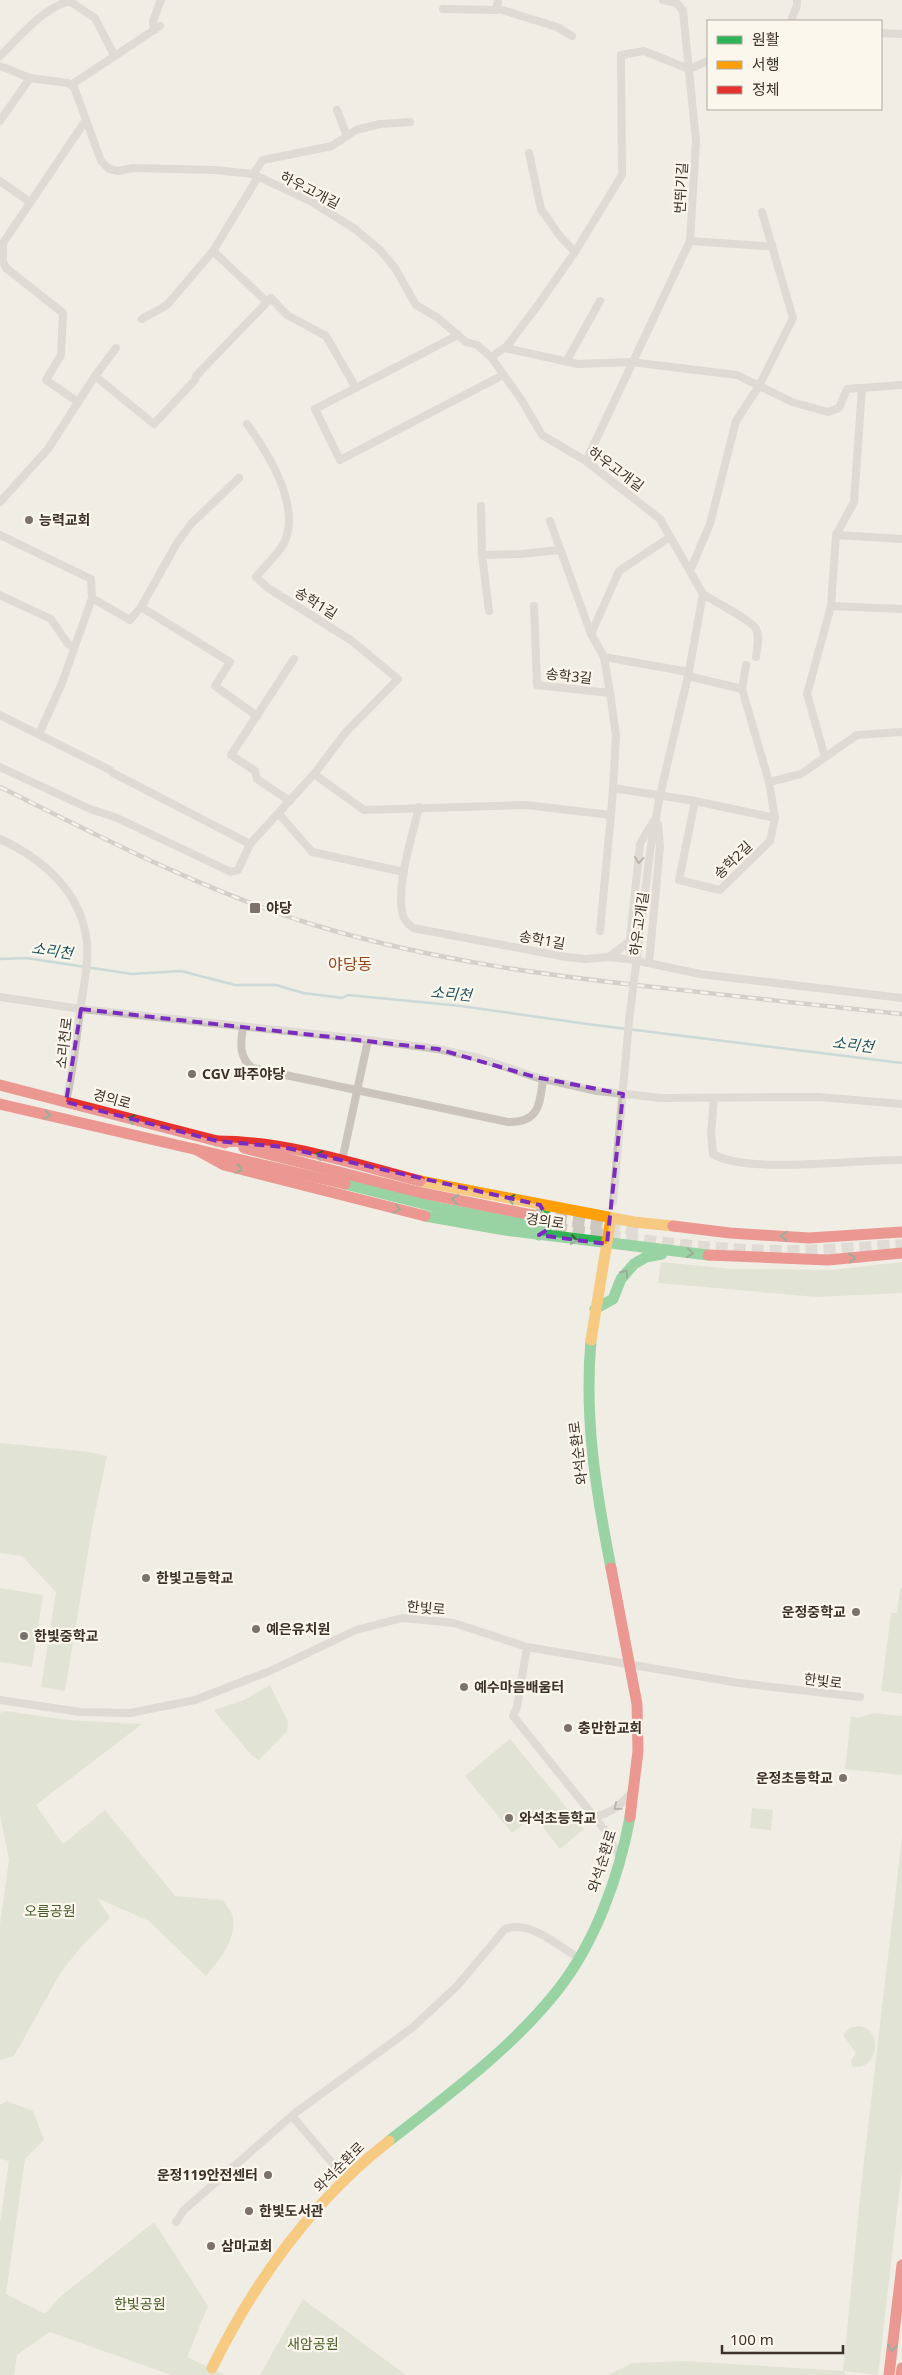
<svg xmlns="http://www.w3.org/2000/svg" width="902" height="2375" font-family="'Noto Sans','Noto Sans KR',sans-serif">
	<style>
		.green { fill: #cfd8be }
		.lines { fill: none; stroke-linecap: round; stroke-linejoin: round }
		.stream { stroke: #9fc0c3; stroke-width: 2.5 }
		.primary-tunnel { stroke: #ccc8c0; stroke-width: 12; stroke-dasharray: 12 6; stroke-linecap: butt }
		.street { stroke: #cac4bd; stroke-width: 8 }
		.fast { stroke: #30b455; stroke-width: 11 }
		.slow { stroke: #ff9f0a; stroke-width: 11 }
		.jam { stroke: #e5322d; stroke-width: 11 }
		.rail-casing { stroke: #b2ada7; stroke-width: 4.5 }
		.rail { stroke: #fcf7ed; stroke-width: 2.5; stroke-dasharray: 8; stroke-linecap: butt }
		.street-bridge { stroke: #cac4bd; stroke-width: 8 }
		.oneway { stroke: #7c746c }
		.oneway2 { stroke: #386039 }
		.marked { fill: none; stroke: #7b2cbf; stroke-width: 4; stroke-dasharray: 10 6; stroke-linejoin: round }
		.poi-dot { fill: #7b736b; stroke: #fcf7ed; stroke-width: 2 }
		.labels { text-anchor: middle; stroke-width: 4.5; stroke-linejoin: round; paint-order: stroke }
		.street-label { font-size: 14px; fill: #3c322a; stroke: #fcf7ed }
		.poi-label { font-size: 14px; font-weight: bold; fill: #3c322a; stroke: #fcf7ed; text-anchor: start }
		.park-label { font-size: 14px; fill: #455d2b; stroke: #fcf7ed }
		.water-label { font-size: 15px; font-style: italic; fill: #1b5562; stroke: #fcf7ed }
		.quarter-label { font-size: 16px; fill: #93461b; stroke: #fcf7ed }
	</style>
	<rect width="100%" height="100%" fill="#f0ede5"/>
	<g class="green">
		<polygon points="661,1262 731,1269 832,1270 902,1262 902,1293 817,1297 658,1283"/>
		<polygon points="0,1443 90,1452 107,1456 93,1522 65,1691 41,1687 56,1592 22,1556 0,1553"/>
		<polygon points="0,1588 43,1595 32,1667 0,1662"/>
		<polygon points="900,1588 902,1589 902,1694 881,1691 891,1613 897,1613"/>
		<polygon points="270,1685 288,1722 287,1731 259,1760 252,1756 214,1710 244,1700"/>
		<path d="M 5,1711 L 68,1720 L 142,1724 L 36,1805 L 63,1844 L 105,1810 L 175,1896 L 223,1900 C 226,1905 230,1910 232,1914 C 239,1936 219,1961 206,1976 L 149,1921 L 97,1898 L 110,1918 L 81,1947 L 61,1972 L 14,2056 L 0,2060 L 0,1924 L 9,1860 L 0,1815 L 0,1713 Z"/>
		<polygon points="874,1713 902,1716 902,1775 845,1769 851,1716 858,1718"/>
		<polygon points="510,1739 584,1829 560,1849 534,1816 512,1833 465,1776"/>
		<polygon points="752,1808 773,1810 771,1830 750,1828"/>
		<polygon points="902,1837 902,2169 878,2375 844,2371 846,2375 608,2375 633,2363 687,2361 843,2371 861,2187"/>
		<path d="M 859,2026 C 885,2029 877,2073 852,2066 L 851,2061 L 856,2053 L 843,2035 L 850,2028 Z"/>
		<polygon points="7,2101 33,2111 44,2140 25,2159 6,2294 45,2314 60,2297 154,2222 208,2306 187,2357 225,2375 171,2375 50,2332 17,2355 14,2375 0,2375 0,2223 9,2161 0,2159 0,2105"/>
		<polygon points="303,2299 406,2375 260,2375"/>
	</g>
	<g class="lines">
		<polyline class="stream" points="0,959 26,958 132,974 181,971 235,985 276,985 303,993 342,998 348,995 461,1006 587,1024 902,1063"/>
		<g class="primary-tunnel">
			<polyline points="537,1216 643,1231"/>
			<path d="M 537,1226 C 620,1237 704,1251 788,1251 C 826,1251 864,1247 902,1245"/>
		</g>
		<g class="street">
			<polyline points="443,9 496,10 498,0"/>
			<polyline points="496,10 499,9 557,27 572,36"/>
			<polyline points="791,21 797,5 797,0"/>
			<polyline points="154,30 153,21 161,0"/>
			<polyline points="881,33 902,34"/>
			<path d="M 0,56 C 22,35 39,11 69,1 L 95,18 L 114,55"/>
			<polyline points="0,66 30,78 68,83 74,87 101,161 109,169 118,171 133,168 215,170 253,174 312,202 355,229 380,250 395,268 416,305 438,318 466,342 477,345 491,357 521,399 542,435 586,461 660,519 703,594 688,676 660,795 650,852"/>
			<polyline points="71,85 160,26"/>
			<polyline points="337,110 347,136"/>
			<polyline points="0,121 30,78"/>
			<polyline points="529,153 541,209 559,235 575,252"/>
			<polyline points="253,174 263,160 332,146 356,130 380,124 410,122"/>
			<polyline points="258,177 213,251 267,302"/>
			<polyline points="0,181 30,202"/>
			<polyline points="690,241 765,246 772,245"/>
			<polyline points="142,319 167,305 213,251"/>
			<polyline points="458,335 315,409 340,460 503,375"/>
			<polyline points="116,348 95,376 154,424 195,380 196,376 271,298 287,315 326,336 356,388"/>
			<polyline points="505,348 578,364 631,362 737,375 792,402 828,412 839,408 847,389 902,385"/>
			<polyline points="491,357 507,346 538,305 575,252 622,175 621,55 644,51 689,69 708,61"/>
			<polyline points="566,362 600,301"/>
			<polyline points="78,402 46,380 61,355 63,313 6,268 3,262 3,243 86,120"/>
			<path d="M 247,424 C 268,453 300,504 285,541 C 281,551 264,567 256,577 L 268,588 L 352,641 L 398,679 L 346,732 L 314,774"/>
			<polyline points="586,461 690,241 696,141 683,11 677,3 663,0"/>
			<polyline points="0,502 48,449 95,376"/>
			<polyline points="481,506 482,555"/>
			<polyline points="0,535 91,579 92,598 130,620 141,607 230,662 215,686 257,716"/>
			<polyline points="836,535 902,539"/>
			<polyline points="690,571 710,524 736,421 759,386 793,318 762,212"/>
			<path d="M 703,594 C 713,601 753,621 756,629 C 760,637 757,649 756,657"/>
			<polyline points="0,595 51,619 68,644 74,647"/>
			<polyline points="534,606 537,685 610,693 604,657 591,634 550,521"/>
			<polyline points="831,606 902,609"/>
			<polyline points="141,607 177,543 191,524 239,478"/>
			<polyline points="489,611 482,555 521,554 560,550"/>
			<polyline points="591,634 619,571 670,537"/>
			<polyline points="604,657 689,672"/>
			<polyline points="742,689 746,665"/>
			<polyline points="610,693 616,735 613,788"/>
			<polyline points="0,715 110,770"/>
			<polyline points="39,734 62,683 92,598"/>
			<polyline points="825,757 807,694 831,606 836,535 854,502 862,388"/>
			<polyline points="0,767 90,809 115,817 231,872 238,870 250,844 314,774 364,810 526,805 611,815 613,788 695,801 775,818 769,782 742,689 688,676"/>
			<polyline points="113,773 250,844"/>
			<polyline points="769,782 801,774 857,735 902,732"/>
			<polyline points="290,801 257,779 255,771 231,755 294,659"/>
			<polyline points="695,801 679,880 720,890 770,841 775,818"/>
			<path d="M 419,807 C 412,837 397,881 402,912 C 403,919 408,924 413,928 L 566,957 L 585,959 L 609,957"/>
			<polyline points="279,814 312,852 404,872"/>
			<path d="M 0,839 C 43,859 82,892 87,943 C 89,964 83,990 80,1011 C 76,1042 73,1072 66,1102"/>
			<polyline points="600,931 611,815"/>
			<polyline points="631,940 609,957 634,960 700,974 902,998"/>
			<polyline points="634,960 629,949 640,844 653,822"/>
			<polyline points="649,963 660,846 658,824"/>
			<polyline points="0,997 81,1009 361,1039 438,1049 479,1058 535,1077 597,1091 661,1098 818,1097 902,1104"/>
			<path d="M 243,1026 C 241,1042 238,1056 252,1068 L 508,1122 C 539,1123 540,1104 543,1079"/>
			<path d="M 714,1098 L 711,1133 L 713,1154 C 747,1175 858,1159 902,1160"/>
			<polyline points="342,1161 368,1040"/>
			<polyline points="527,1647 517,1707 513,1716 604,1829 621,1859"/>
			<polyline points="0,1700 80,1712 130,1713 195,1700 270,1671 356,1630 402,1618 454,1623 527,1647 739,1683 860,1697"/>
			<path d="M 594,1817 C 614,1812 620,1805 634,1790"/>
			<polyline points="292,2116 333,2164 342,2182"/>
			<path d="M 176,2222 L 184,2210 L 295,2113 L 412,2028 L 457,1986 L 505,1929 C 530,1920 557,1945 577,1957"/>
		</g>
		<g class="fast">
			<polyline points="345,1184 440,1208 535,1226"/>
			<polyline points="425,1216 505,1230 708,1255"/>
			<polyline points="539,1235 545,1231 548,1219 540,1205"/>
			<polyline points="595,1309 613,1299 621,1279 634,1264 646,1257 662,1254"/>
			<path d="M 591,1340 C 584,1418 596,1492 611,1568"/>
			<path d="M 389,2141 C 448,2095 510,2050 557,1991 C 595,1943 619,1877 630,1817"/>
		</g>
		<g class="slow">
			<polyline points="420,1181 634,1222 673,1226"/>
			<polyline points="591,1340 611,1218"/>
			<path d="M 212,2368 C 255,2281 312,2201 389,2141"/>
		</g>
		<g class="jam">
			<polyline points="0,1085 225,1143"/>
			<polyline points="0,1104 345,1184"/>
			<path d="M 217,1141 C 286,1141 354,1164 420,1181"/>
			<polyline points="244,1148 422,1193 537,1216"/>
			<polyline points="195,1149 224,1165 425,1216"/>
			<polyline points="673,1226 730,1233 809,1238 902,1232"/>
			<polyline points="708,1255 828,1260 902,1253"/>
			<polyline points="611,1568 637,1704 638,1751 630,1817"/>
			<polyline points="889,2375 902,2265"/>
			<polyline points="901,2375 902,2368"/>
		</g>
		<g class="rail-casing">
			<path id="rail" d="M 0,787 C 101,837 202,890 311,924 C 429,960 549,976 672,989 C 749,998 825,1006 902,1014"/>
		</g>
		<use href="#rail" class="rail"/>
		<polyline class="street-bridge" points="613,1202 629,1021 650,852"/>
	</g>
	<defs><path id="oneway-chevron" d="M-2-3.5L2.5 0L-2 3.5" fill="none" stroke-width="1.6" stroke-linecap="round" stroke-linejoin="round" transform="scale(1.25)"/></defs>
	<g class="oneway">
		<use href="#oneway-chevron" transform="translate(639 860) rotate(96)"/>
		<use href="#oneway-chevron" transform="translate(617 1807) rotate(141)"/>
	</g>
	<g class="oneway2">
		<use href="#oneway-chevron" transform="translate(47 1115) rotate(13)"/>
		<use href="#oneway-chevron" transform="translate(131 1119) rotate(-166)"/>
		<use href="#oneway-chevron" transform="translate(319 1155) rotate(-166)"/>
		<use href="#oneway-chevron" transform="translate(239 1169) rotate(14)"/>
		<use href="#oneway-chevron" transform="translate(455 1199) rotate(-168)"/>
		<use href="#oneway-chevron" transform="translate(511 1199) rotate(-169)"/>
		<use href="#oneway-chevron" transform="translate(397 1209) rotate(13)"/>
		<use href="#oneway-chevron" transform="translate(784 1236) rotate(-177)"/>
		<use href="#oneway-chevron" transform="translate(574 1240) rotate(9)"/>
		<use href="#oneway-chevron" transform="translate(690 1253) rotate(6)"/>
		<use href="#oneway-chevron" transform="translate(852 1258) rotate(-5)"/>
		<use href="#oneway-chevron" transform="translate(625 1273) rotate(-54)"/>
		<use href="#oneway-chevron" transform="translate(892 2348) rotate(97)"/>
	</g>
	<path d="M0 0H902V2375H0ZM 81,1009 L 438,1049 L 535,1077 L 623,1094 L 607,1244 L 539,1235 L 547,1230 L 548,1219 L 540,1205 L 283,1147 L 217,1141 L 66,1102 Z" fill="#f0ede5" fill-opacity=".55" fill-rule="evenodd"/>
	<path class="marked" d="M 81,1009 L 438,1049 L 535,1077 L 623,1094 L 607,1244 L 539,1235 L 547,1230 L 548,1219 L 540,1205 L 283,1147 L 217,1141 L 66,1102 Z"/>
	<g class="poi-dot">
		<circle cx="29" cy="520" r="5"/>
		<rect x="249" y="902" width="12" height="12" rx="2.5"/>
		<circle cx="192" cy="1074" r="5"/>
		<circle cx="146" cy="1578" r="5"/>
		<circle cx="856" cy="1612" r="5"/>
		<circle cx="256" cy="1629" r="5"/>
		<circle cx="24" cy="1636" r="5"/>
		<circle cx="464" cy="1687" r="5"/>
		<circle cx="568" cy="1728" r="5"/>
		<circle cx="843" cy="1778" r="5"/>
		<circle cx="509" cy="1818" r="5"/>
		<circle cx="268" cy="2175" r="5"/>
		<circle cx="249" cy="2211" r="5"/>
		<circle cx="211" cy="2246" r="5"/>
	</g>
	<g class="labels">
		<g class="street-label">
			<text transform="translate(681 188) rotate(-87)" y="5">번뛰기길</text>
			<text transform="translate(310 190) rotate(27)" y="5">하우고개길</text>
			<text transform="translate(616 469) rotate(36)" y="5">하우고개길</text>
			<text transform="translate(316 603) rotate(32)" y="5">송학1길</text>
			<text transform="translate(569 676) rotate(6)" y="5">송학3길</text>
			<text transform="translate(733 860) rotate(-44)" y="5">송학2길</text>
			<text transform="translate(639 924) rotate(-82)" y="5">하우고개길</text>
			<text transform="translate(542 940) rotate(10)" y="5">송학1길</text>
			<text transform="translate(64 1043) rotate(-83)" y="5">소리천로</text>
			<text transform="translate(112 1099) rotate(15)" y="5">경의로</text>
			<text transform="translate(545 1221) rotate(8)" y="5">경의로</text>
			<text transform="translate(578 1453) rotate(-97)" y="5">와석순환로</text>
			<text transform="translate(426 1608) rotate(5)" y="5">한빛로</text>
			<text transform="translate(823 1681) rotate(7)" y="5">한빛로</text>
			<text transform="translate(602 1861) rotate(-73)" y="5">와석순환로</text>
			<text transform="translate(339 2167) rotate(-45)" y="5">와석순환로</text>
		</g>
		<g class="poi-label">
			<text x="39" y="525">능력교회</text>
			<text x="266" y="913">야당</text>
			<text x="202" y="1079">CGV 파주야당</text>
			<text x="156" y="1583">한빛고등학교</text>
			<text x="846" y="1617" text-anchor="end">운정중학교</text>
			<text x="266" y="1634">예은유치원</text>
			<text x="34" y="1641">한빛중학교</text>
			<text x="474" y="1692">예수마음배움터</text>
			<text x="578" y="1733">충만한교회</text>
			<text x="833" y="1783" text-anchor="end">운정초등학교</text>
			<text x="519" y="1823">와석초등학교</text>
			<text x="258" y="2180" text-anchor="end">운정119안전센터</text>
			<text x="259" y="2216">한빛도서관</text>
			<text x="221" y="2251">삼마교회</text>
		</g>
		<g class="park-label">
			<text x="50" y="1916">오름공원</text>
			<text x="140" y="2309">한빛공원</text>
			<text x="313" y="2349">새암공원</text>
		</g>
		<g class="water-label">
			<text transform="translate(52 951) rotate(8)" y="5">소리천</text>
			<text transform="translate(451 994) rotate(5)" y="5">소리천</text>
			<text transform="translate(853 1045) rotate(7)" y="5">소리천</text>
		</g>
		<g class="quarter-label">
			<text x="350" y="970">야당동</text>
		</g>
	</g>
	<rect x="707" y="20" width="175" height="90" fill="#fcf7ed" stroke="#afa89f"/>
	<rect x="717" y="36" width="25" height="8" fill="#30b455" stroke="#afa89f"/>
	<text x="752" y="45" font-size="15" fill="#3c322a">원활</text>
	<rect x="717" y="61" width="25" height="8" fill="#ff9f0a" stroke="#afa89f"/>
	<text x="752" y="70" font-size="15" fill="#3c322a">서행</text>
	<rect x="717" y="86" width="25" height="8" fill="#e5322d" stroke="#afa89f"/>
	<text x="752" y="95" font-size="15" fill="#3c322a">정체</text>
	<path d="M722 2345v8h121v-8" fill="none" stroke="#3c322a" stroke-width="2.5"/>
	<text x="730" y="2345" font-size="15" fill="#3c322a" stroke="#fcf7ed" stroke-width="4" paint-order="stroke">100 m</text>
</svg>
